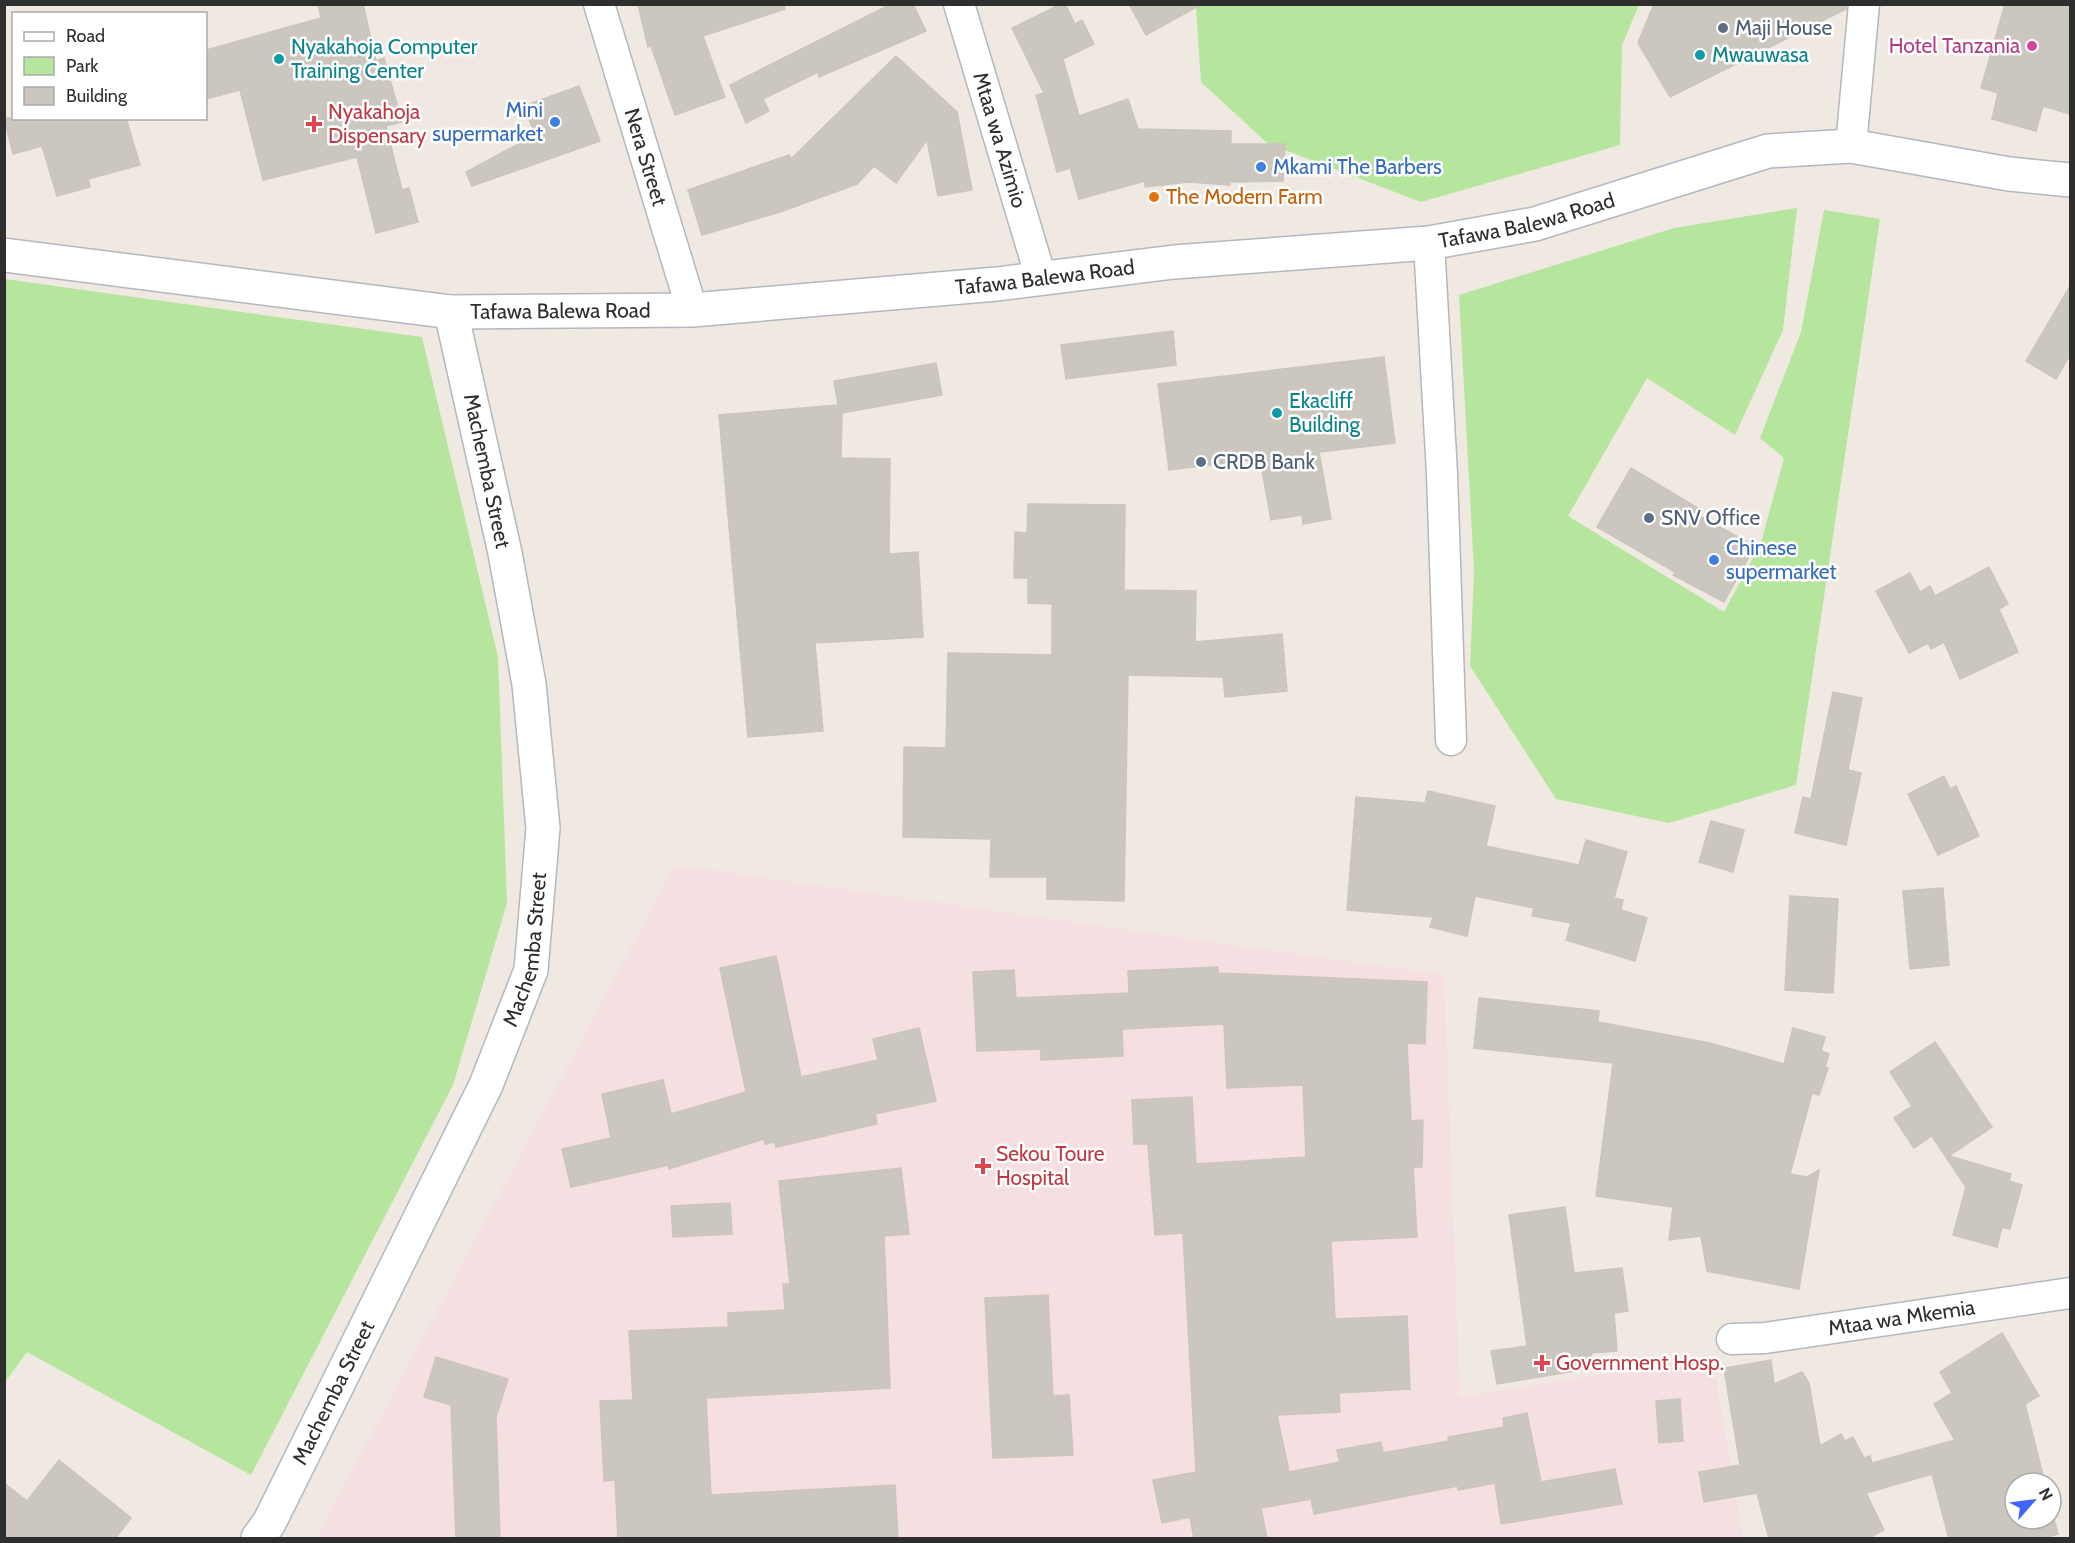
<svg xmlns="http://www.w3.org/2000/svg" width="2075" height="1543" font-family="Cabin,sans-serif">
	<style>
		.medical { fill: #f5dfe0 }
		.green { fill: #b6e59e }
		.building { fill: #cbc7bf; stroke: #cbc5ba; stroke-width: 1.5 }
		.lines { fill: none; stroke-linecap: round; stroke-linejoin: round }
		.street-casing { stroke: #b4b7c1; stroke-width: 33 }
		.secondary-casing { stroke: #b4b7c1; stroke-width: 36 }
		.street { stroke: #fff; stroke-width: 30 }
		.secondary { stroke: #fff; stroke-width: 33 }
		.service-dot { fill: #5c6f8a; stroke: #fff; stroke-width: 2 }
		.hotel-dot { fill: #d1479c; stroke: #fff; stroke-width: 2 }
		.culture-dot { fill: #0f9aa8; stroke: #fff; stroke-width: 2 }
		.shop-dot { fill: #3f7fe0; stroke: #fff; stroke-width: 2 }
		.health-dot { fill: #e0444e; stroke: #fff; stroke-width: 2 }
		.food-dot { fill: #e8710a; stroke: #fff; stroke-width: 2 }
		.labels { text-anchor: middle; stroke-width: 5; stroke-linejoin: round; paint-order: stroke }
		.service-label { font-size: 21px; fill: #4e5e75; stroke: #fff; text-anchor: start }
		.hotel-label { font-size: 21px; fill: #b23c85; stroke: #fff; text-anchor: end }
		.culture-label { font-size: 21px; fill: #0d838f; stroke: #fff; text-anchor: start }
		.shop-label { font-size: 21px; fill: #366cbe; stroke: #fff; text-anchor: start }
		.health-label { font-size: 21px; fill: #be3a42; stroke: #fff; text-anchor: start }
		.street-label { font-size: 21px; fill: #2e2e2e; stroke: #fff }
		.food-label { font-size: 21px; fill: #c56008; stroke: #fff; text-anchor: start }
	</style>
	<rect width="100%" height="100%" fill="#efe9e1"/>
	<polygon class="medical" points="675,865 1444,975 1460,1397 1712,1357 1743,1538 316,1538"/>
	<g class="green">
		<polygon points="1193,5 1639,5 1622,45 1620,145 1421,202 1267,143 1201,82 1196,8"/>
		<polygon points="1797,208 1783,330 1735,435 1647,378 1568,516 1724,612 1761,543 1784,458 1760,438 1801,332 1824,210 1880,219 1796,785 1669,823 1556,799 1470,666 1474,571 1459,295 1674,228"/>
		<polygon points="5,279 422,337 498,657 507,903 453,1085 251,1475 27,1352 5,1382"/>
	</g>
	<g class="building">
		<polygon points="318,4 363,4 376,61 384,58 402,122 386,126 402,190 409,188 418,222 376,233 357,157 263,180 240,90 206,99 206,50 321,18"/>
		<polygon points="638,4 784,4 785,9 703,36 725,97 675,115 651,46 648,47"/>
		<polygon points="891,4 913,4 926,31 819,77 818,72 763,99 769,111 746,123 730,85"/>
		<polygon points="1061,4 1065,4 1075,24 1082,20 1094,44 1063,59 1079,116 1128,99 1138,129 1231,131 1231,144 1285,144 1283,181 1230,182 1230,185 1189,182 1145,187 1145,181 1079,199 1070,168 1057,172 1036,95 1044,93 1012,28"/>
		<polygon points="1129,4 1202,4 1146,35"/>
		<polygon points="1654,4 1847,4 1846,9 1670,97 1638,43"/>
		<polygon points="2005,4 2070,4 2070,114 2043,106 2036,131 1992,119 1998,93 1981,88"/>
		<polygon points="896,56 957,112 972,190 938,196 927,140 896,183 874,166 857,184 780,212 702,235 688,190 789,155 791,159"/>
		<polygon points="579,86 600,141 472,186 466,172 535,135 524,106"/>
		<polygon points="4,118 126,118 140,165 88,179 90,187 57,196 42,146 13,154"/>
		<polygon points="2070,286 2070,355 2056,379 2026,361"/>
		<polygon points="1173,331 1176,365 1066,379 1061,345"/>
		<polygon points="1384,357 1395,443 1319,452 1331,519 1303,524 1302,515 1271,520 1260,459 1169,470 1158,384"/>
		<polygon points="936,363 942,395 842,413 841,458 890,459 889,554 918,552 923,637 815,643 823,731 748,737 719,415 838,405 834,381"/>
		<polygon points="1631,468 1701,510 1698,515 1755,546 1724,602 1673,575 1675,572 1597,527"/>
		<polygon points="1028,504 1125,505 1124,590 1196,591 1195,642 1282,634 1287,691 1225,697 1223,677 1128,675 1124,901 1047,899 1047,877 990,877 991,839 903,837 904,747 946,748 948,653 1052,655 1052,604 1028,603 1028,578 1014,578 1015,532 1027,533"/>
		<polygon points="1989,567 2008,604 1999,609 2018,652 1960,679 1944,642 1931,649 1928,643 1909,653 1876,591 1910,573 1920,592 1930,586 1935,596"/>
		<polygon points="1833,692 1862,698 1848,770 1861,773 1846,845 1795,833 1803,797 1811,799"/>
		<polygon points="1944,776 1950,789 1956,786 1979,836 1938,855 1908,794"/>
		<polygon points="1428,791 1495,806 1486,846 1579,865 1586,840 1627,852 1614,898 1623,900 1621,910 1647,918 1635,961 1566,940 1571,923 1532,916 1534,908 1475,896 1467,936 1430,927 1433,917 1347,910 1356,797 1425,803"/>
		<polygon points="1711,821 1744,830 1733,872 1699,862"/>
		<polygon points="1943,888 1949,965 1910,969 1903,891"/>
		<polygon points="1790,896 1838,899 1833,993 1785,990"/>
		<polygon points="776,956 801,1077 878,1060 873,1039 919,1028 936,1101 875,1114 877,1124 776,1147 775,1142 765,1144 764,1139 669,1169 669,1165 571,1187 562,1149 611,1138 602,1094 663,1080 671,1114 746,1092 720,968"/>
		<polygon points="1218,967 1218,973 1427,982 1425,1044 1407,1043 1411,1121 1423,1120 1422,1167 1413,1167 1417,1237 1331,1241 1335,1319 1407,1316 1410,1389 1339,1393 1340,1412 1277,1415 1289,1472 1340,1462 1337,1450 1381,1442 1383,1453 1449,1441 1448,1437 1504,1427 1503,1418 1527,1413 1541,1482 1615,1469 1622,1504 1501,1524 1495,1483 1458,1490 1458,1486 1314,1514 1311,1499 1261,1508 1267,1539 1194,1539 1190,1517 1162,1523 1153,1480 1196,1472 1183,1233 1155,1235 1148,1144 1134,1144 1132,1100 1192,1097 1196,1164 1306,1157 1303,1085 1227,1088 1224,1024 1122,1029 1123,1056 1041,1060 1041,1049 977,1051 973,972 1014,970 1016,998 1129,993 1128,971"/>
		<polygon points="1479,998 1599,1011 1598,1022 1710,1043 1784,1064 1793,1028 1825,1037 1821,1051 1829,1054 1825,1067 1828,1068 1819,1095 1812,1093 1790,1174 1807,1177 1819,1170 1799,1289 1707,1271 1701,1236 1669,1240 1673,1207 1596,1196 1613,1063 1474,1048"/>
		<polygon points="1935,1042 1992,1127 1949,1156 2011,1174 2009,1181 2022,1185 2010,1229 2002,1227 1997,1247 1953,1235 1966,1187 1932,1136 1914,1148 1894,1118 1912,1106 1890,1072"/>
		<polygon points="901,1168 909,1234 884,1236 890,1388 706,1398 711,1495 895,1485 898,1539 618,1539 615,1480 604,1481 600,1401 633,1400 629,1331 728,1327 728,1313 785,1310 783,1284 790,1284 779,1181"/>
		<polygon points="730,1203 732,1234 673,1237 671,1206"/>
		<polygon points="1565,1207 1574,1273 1622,1268 1628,1311 1614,1313 1617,1351 1591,1353 1594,1368 1497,1384 1491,1351 1527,1346 1509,1215"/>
		<polygon points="1048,1295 1053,1396 1069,1395 1073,1455 993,1458 985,1298"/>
		<polygon points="2002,1333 2039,1396 2025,1404 2045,1483 2015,1483 2015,1519 2051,1519 2051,1507 2058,1534 2042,1539 1949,1539 1932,1474 1866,1493 1884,1530 1867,1539 1769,1539 1757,1493 1704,1502 1699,1472 1740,1465 1724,1368 1771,1360 1774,1384 1802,1372 1809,1383 1820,1446 1841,1434 1845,1441 1853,1437 1864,1458 1870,1456 1872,1463 1955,1440 1934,1404 1952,1393 1940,1372"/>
		<polygon points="436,1357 508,1379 496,1417 500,1539 456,1539 451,1405 424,1397"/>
		<polygon points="1680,1399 1683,1441 1659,1443 1656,1401"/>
		<polygon points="59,1460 131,1518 115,1539 4,1539 4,1483 27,1501"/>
	</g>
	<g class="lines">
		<g class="street-casing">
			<g id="street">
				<path id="s1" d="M 599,4 L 692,310"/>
				<path id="s2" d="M 959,4 L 1041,278"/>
				<polyline points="1851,146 1864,4"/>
				<polyline points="1429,243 1442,474 1451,740"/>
				<path id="s3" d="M 1732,1339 L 1765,1338 L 2070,1293"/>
			</g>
		</g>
		<g class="secondary-casing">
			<g id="secondary">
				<path id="s4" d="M 4,255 L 451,312 L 692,310 L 997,284 L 1174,262 L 1429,243 L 1535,224 L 1768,151 L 1851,146 L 2009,174 L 2070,180"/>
				<path id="s5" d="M 258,1538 L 269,1523 L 486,1085 L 531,970 L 543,828 L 529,684 L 505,553 L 451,312"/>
			</g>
		</g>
		<use href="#street" class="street"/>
		<use href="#secondary" class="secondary"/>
	</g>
	<g class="service-dot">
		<circle cx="1723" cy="28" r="6"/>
		<circle cx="1201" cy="462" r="6"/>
		<circle cx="1649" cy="518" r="6"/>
	</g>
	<circle class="hotel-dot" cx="2032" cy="46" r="6"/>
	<g class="culture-dot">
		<circle cx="1700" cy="55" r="6"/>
		<circle cx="279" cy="59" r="6"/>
		<circle cx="1277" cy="413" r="6"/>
	</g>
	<g class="shop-dot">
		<circle cx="555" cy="122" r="6"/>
		<circle cx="1261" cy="167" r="6"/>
		<circle cx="1714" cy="560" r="6"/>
	</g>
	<g class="health-dot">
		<path d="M311 115h6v6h6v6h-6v6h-6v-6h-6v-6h6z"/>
		<path d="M980 1157h6v6h6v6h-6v6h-6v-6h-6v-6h6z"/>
		<path d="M1539 1354h6v6h6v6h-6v6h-6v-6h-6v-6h6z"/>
	</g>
	<circle class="food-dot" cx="1154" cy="197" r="6"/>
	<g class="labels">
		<g class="service-label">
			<text x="1735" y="35">Maji House</text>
			<text x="1213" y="469">CRDB Bank</text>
			<text x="1661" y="525">SNV Office</text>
		</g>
		<g class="hotel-label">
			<text x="2020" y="53">Hotel Tanzania</text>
		</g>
		<g class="culture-label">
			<text x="291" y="54">Nyakahoja Computer<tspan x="291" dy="24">Training Center</tspan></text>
			<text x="1712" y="62">Mwauwasa</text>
			<text x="1289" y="408">Ekacliff<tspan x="1289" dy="24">Building</tspan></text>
		</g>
		<g class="shop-label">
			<text x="543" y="117" text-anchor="end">Mini<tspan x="543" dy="24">supermarket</tspan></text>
			<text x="1273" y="174">Mkami The Barbers</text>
			<text x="1726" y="555">Chinese<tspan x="1726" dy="24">supermarket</tspan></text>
		</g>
		<g class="health-label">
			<text x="328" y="119">Nyakahoja<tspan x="328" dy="24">Dispensary</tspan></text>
			<text x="996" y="1161">Sekou Toure<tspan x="996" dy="24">Hospital</tspan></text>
			<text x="1556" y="1370">Government Hosp.</text>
		</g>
		<g class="street-label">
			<text dy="7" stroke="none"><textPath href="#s2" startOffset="142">Mtaa wa Azimio</textPath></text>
			<text dy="7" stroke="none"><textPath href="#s1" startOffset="160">Nera Street</textPath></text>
			<text dy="7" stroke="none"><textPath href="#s4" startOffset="1532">Tafawa Balewa Road</textPath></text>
			<text dy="7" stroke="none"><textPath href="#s4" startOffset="1046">Tafawa Balewa Road</textPath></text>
			<text dy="7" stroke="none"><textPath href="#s4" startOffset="560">Tafawa Balewa Road</textPath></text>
			<text transform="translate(487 471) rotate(78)" y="7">Machemba Street</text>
			<text dy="7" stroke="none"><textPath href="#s5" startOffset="650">Machemba Street</textPath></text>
			<text dy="7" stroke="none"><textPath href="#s3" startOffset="171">Mtaa wa Mkemia</textPath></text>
			<text dy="7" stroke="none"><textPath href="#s5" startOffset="164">Machemba Street</textPath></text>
		</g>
		<g class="food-label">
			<text x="1166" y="204">The Modern Farm</text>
		</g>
	</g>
	<rect width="2075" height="1543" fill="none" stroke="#2e2e2e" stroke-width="12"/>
	<rect x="12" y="12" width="195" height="108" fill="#ffffff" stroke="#ababab" stroke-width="1.5"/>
	<rect x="24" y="32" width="30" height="9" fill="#ffffff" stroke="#ababab" stroke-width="1.5"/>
	<text x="66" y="42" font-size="18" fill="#2e2e2e">Road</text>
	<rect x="24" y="57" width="30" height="18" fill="#b6e59e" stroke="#ababab" stroke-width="1.5"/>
	<text x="66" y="72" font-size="18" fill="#2e2e2e">Park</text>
	<rect x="24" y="87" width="30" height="18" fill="#cbc7bf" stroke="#ababab" stroke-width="1.5"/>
	<text x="66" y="102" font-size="18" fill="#2e2e2e">Building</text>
	<g transform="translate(2033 1501) rotate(62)"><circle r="28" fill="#ffffff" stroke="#ababab" stroke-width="1.5"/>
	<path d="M0-4.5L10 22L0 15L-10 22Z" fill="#4264fb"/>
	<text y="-9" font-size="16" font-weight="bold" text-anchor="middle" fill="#2e2e2e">N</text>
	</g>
</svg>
